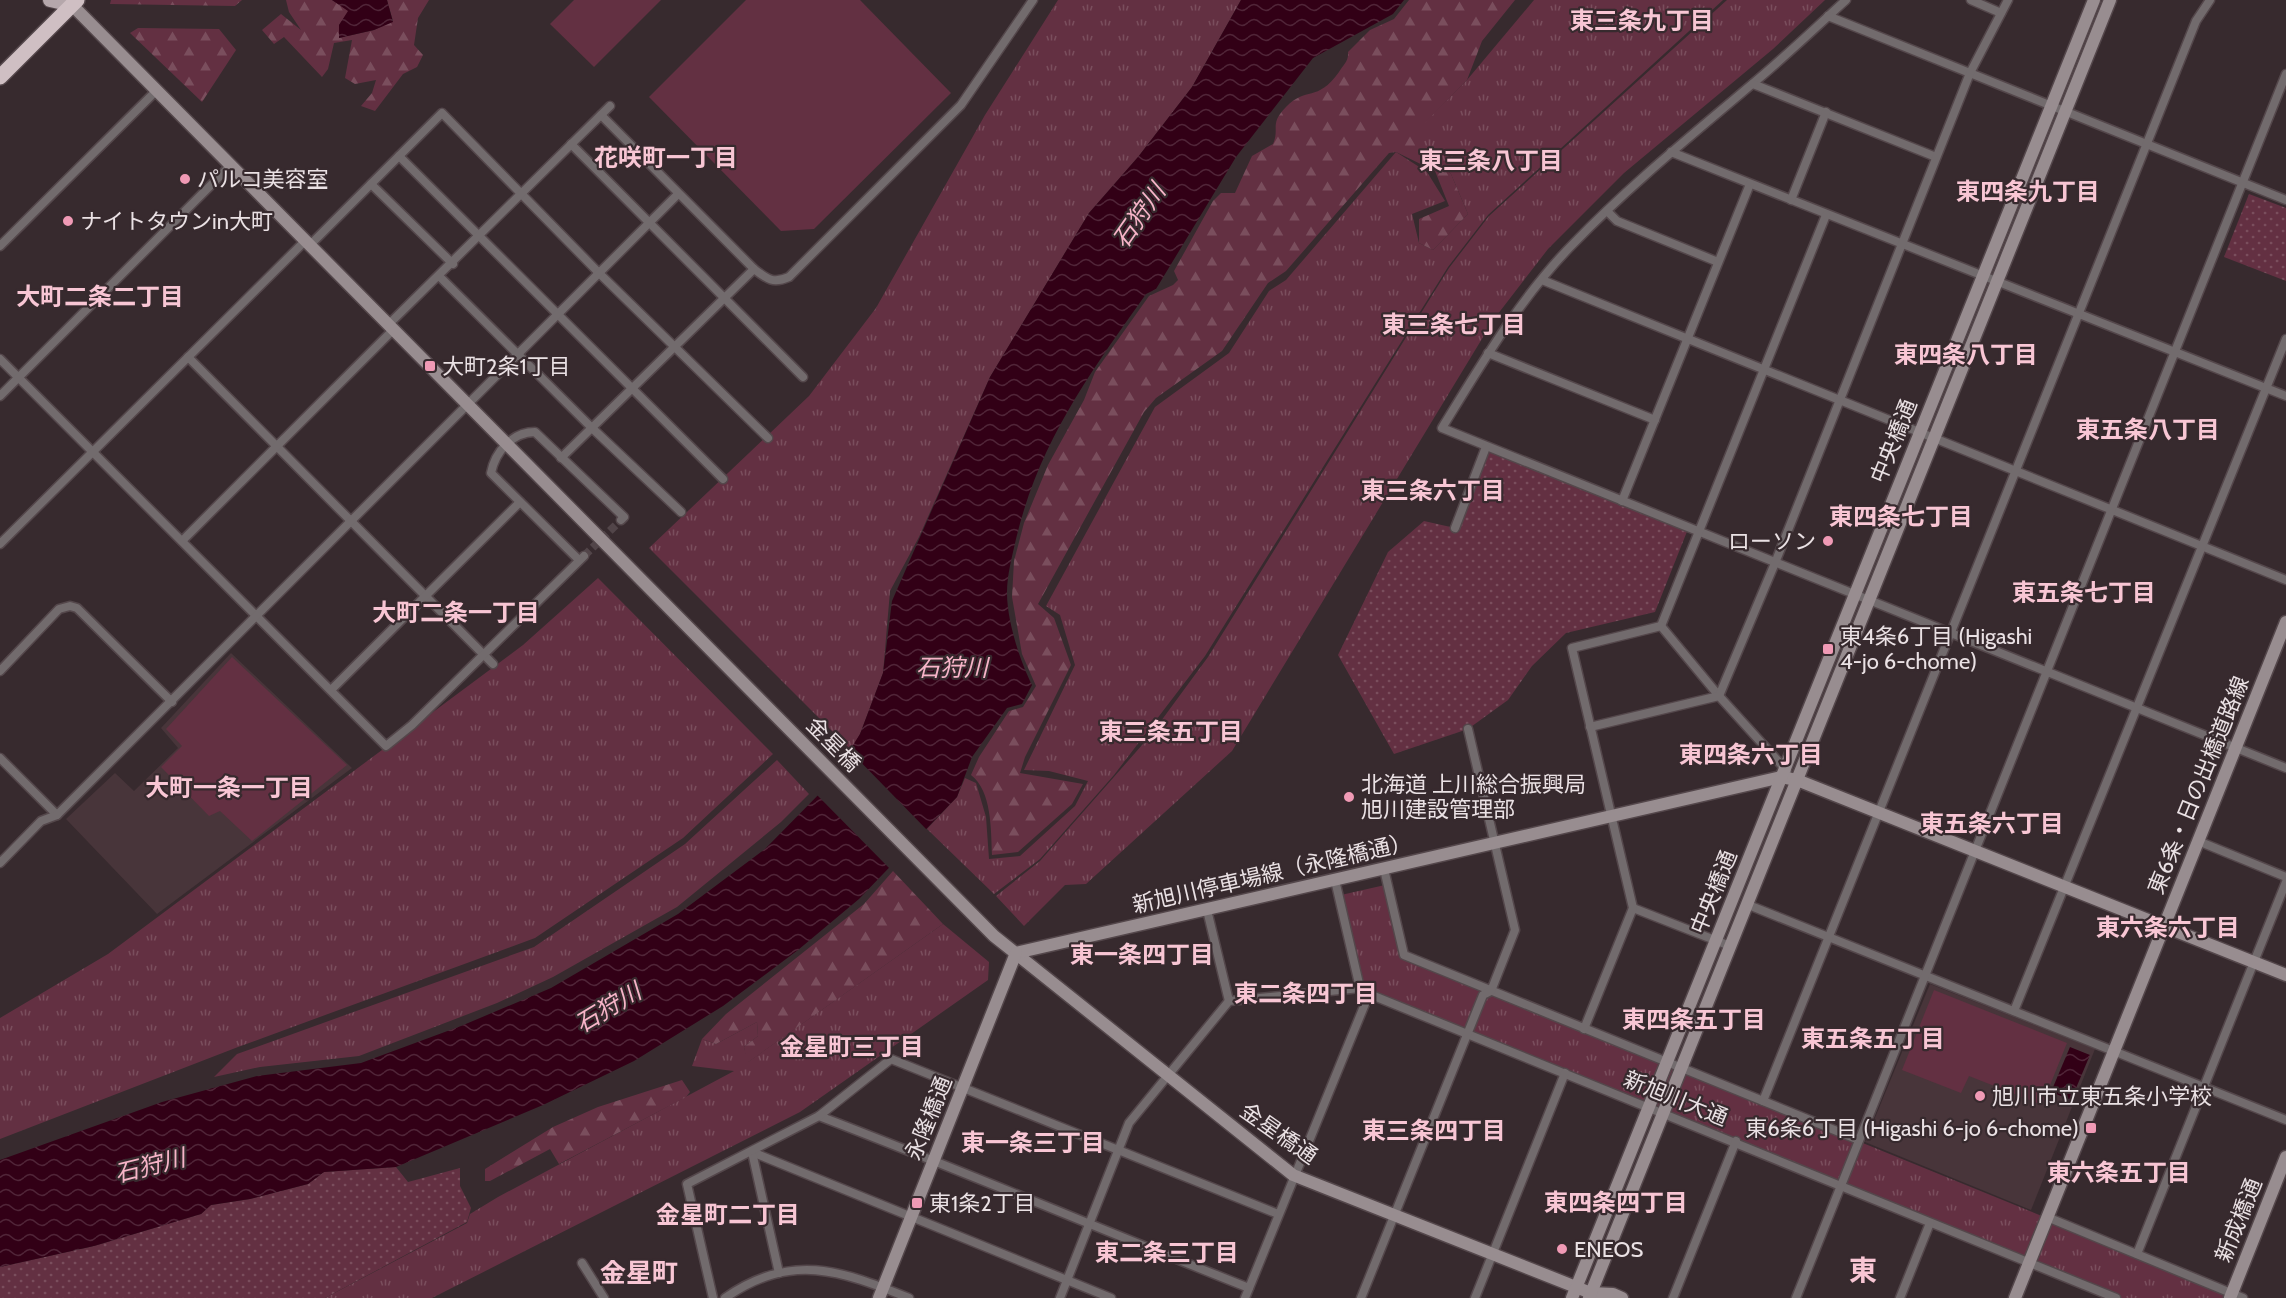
<svg xmlns="http://www.w3.org/2000/svg" width="2286" height="1298" font-family="Cabin,'Noto Sans JP',sans-serif">
	<style>
		.built { fill: #48353a }
		.grass { fill: url(#grass-tufts) }
		.forest { fill: url(#forest-firs) }
		.park { fill: url(#park-dots) }
		.garden { fill: #633042 }
		.water { fill: url(#water-waves) }
		.pier { fill: #372a2e }
		.lines { fill: none; stroke-linecap: round; stroke-linejoin: round }
		.street-tunnel { stroke: #524549; stroke-width: 8; stroke-dasharray: 8 4; stroke-linecap: butt }
		.street-casing { stroke: #54474b; stroke-width: 11 }
		.secondary-casing { stroke: #54474b; stroke-width: 15 }
		.primary-casing { stroke: #54474b; stroke-width: 16 }
		.highway-casing { stroke: #54474b; stroke-width: 18 }
		.street { stroke: #726b6d; stroke-width: 8 }
		.secondary { stroke: #988d90; stroke-width: 12 }
		.primary { stroke: #b5a7ab; stroke-width: 14 }
		.highway { stroke: #cfbfc3; stroke-width: 15 }
		.poi-dot { fill: #f09ab5; stroke: #372a2e; stroke-width: 2 }
		.labels { text-anchor: middle; stroke-width: 4.5; stroke-linejoin: round; paint-order: stroke }
		.poi-label { font-size: 22px; fill: #eae1e4; stroke: #372a2e; text-anchor: start }
		.street-label { font-size: 22px; fill: #eae1e4; stroke: #372a2e }
		.neighbourhood-label { font-size: 24px; font-weight: bold; fill: #f8c6d4; stroke: #372a2e }
		.water-label { font-size: 24px; font-style: italic; fill: #f7b4c8; stroke: #372a2e }
		.quarter-label { font-size: 26px; font-weight: bold; fill: #f8c6d4; stroke: #372a2e }
		.district-label { font-size: 28px; font-weight: bold; fill: #f8c6d4; stroke: #372a2e }
	</style>
	<defs>
		<pattern id="grass-tufts" width="24" height="20" patternUnits="userSpaceOnUse" patternTransform="scale(1.5)"><rect width="24" height="20" fill="#633042"/><path d="M3 7l-1-3M5 7V3M7 7l1-3M15 17l-1-3M17 17v-4M19 17l1-3" fill="none" stroke="#7a4e5d"/></pattern>
		<pattern id="forest-firs" width="22" height="20" patternUnits="userSpaceOnUse" patternTransform="scale(1.5)"><rect width="22" height="20" fill="#633042"/><path d="M5 1l3.5 6h-7zM16 11l3.5 6h-7z" fill="#7a4e5d"/></pattern>
		<pattern id="park-dots" width="8" height="8" patternUnits="userSpaceOnUse" patternTransform="scale(1.5)"><rect width="8" height="8" fill="#633042"/><path d="M2 2h.1M6 6h.1" fill="none" stroke="#7a4e5d" stroke-width="1.8" stroke-linecap="round"/></pattern>
		<pattern id="water-waves" width="16" height="10" patternUnits="userSpaceOnUse" patternTransform="scale(1.5)"><rect width="16" height="10" fill="#320016"/><path d="M0 5q4-4 8 0t8 0" fill="none" stroke="#502538"/></pattern>
	</defs>
	<rect width="100%" height="100%" fill="#372a2e"/>
	<g class="built">
		<polygon points="231,653 352,768 157,914 66,819 115,773 134,791 178,748 161,728"/>
		<polygon points="1930,984 2095,1049 2031,1210 1865,1142"/>
	</g>
	<g class="grass">
		<polygon points="1058,0 1241,0 1192,87 1138,157 1089,213 990,377 919,537 890,591 883,673 860,734 851,750 649,548 809,396 876,308 985,115"/>
		<polygon points="1534,0 1723,0 1488,215 1448,267 1205,656 1114,775 1040,859 994,894 927,829 957,797 965,778 976,783 986,817 989,859 1020,856 1075,806 1088,781 1049,771 1024,770 1075,665 1060,615 1046,606 1155,407 1229,353 1269,291 1286,280 1396,152 1427,172 1445,201 1412,214 1419,243 1433,250 1468,214 1451,174 1412,135 1467,80"/>
		<polygon points="1727,0 1825,0 1773,49 1624,173 1548,249 1494,319 1232,751 1086,884 1065,885 1024,926 996,896 1040,861 1150,736 1208,657 1449,268 1489,216"/>
		<polygon points="598,578 773,754 683,838 535,938 238,1047 0,1139 0,1018 108,954 523,645"/>
		<polygon points="777,760 809,794 781,822 677,907 553,977 497,1003 359,1056 260,1067 214,1077 237,1054 534,947 685,844"/>
		<polygon points="1385,885 1404,956 2243,1298 2116,1298 1360,988 1341,895"/>
		<polygon points="943,924 989,962 988,980 800,1112 432,1298 325,1298 467,1223 470,1214 498,1197 734,1071 692,1066 702,1039 716,1044 757,1022 758,1036 744,1047 748,1062"/>
	</g>
	<g class="forest">
		<polygon points="111,0 242,0 235,6 110,4"/>
		<polygon points="286,0 332,0 349,11 339,25 339,38 374,30 393,21 387,0 429,0 418,18 414,45 423,55 417,67 403,74 375,111 361,106 372,93 376,80 355,84 345,78 352,40 334,43 328,69 322,77 284,37 274,44 262,30 281,14 301,30 289,12"/>
		<path d="M 1409,0 L 1515,0 L 1482,41 L 1467,80 L 1413,135 L 1451,174 L 1468,214 L 1433,250 L 1419,243 L 1419,219 L 1449,206 L 1435,171 L 1396,152 L 1389,153 L 1286,271 L 1268,283 L 1222,351 L 1156,398 L 1144,412 L 1038,604 L 1054,618 L 1071,665 L 1025,757 L 1020,773 L 1083,784 L 1072,804 L 1018,852 L 992,855 C 991,830 992,791 971,775 L 979,757 L 1009,711 L 1023,707 L 1036,686 L 1022,654 L 1012,597 L 1014,561 L 1024,523 L 1048,465 L 1084,400 L 1095,372 L 1149,296 L 1173,285 L 1178,280 L 1174,271 L 1213,201 L 1221,193 L 1235,193 L 1252,156 L 1273,144 C 1280,128 1269,124 1286,107 C 1306,86 1317,103 1339,72 C 1343,65 1349,61 1348,52 L 1370,30 L 1394,19 Z"/>
		<polygon points="138,28 219,29 236,50 202,102 130,33"/>
		<polygon points="893,871 943,924 747,1063 744,1047 758,1036 757,1022 716,1044 702,1039 726,1014 864,904"/>
		<polygon points="682,1080 690,1092 686,1097 559,1164 550,1149 490,1181 485,1181 485,1169 553,1127 598,1107"/>
	</g>
	<g class="park">
		<polygon points="2249,194 2286,208 2286,281 2224,257"/>
		<polygon points="1486,447 1688,529 1655,612 1566,633 1532,666 1508,700 1468,729 1394,754 1338,655 1388,552 1424,521 1455,528"/>
		<polygon points="396,1167 408,1182 460,1168 460,1186 471,1208 467,1222 325,1298 0,1298 0,1267 94,1246 201,1214 211,1205 250,1199 308,1184 324,1172"/>
	</g>
	<g class="garden">
		<polygon points="574,0 661,0 594,67 550,24"/>
		<polygon points="746,0 860,0 951,93 814,229 781,231 649,97"/>
		<polygon points="232,657 347,765 252,841 220,811 209,816 161,767 182,746 166,729"/>
		<polygon points="1934,990 2067,1043 2042,1105 1969,1076 1961,1093 1902,1070"/>
	</g>
	<g class="water">
		<polygon points="332,0 387,0 393,22 374,30 339,38 339,25 348,11"/>
		<path d="M 1241,0 L 1404,0 L 1393,14 L 1313,58 L 1236,157 L 1156,289 L 1146,294 C 1090,373 1039,442 1016,539 C 1012,557 1007,575 1007,593 C 1007,621 1020,661 1032,685 L 1022,704 L 1007,708 L 972,757 L 957,797 L 859,899 L 798,950 L 723,1006 L 634,1061 L 543,1105 L 396,1167 L 324,1172 L 308,1184 L 250,1199 L 211,1205 L 201,1214 L 94,1246 L 0,1267 L 0,1160 L 162,1102 L 257,1076 L 361,1063 L 461,1026 L 551,988 L 678,914 L 765,849 L 828,785 L 860,734 L 883,673 L 892,601 L 990,377 L 1089,213 L 1138,157 L 1192,87 Z"/>
		<polygon points="2070,1047 2090,1055 2071,1100 2051,1092"/>
	</g>
	<polygon class="pier" points="848,749 929,832 891,870 816,794"/>
	<g class="lines">
		<polyline class="street-tunnel" points="584,556 621,520"/>
		<g class="street-casing">
			<g id="street">
				<path d="M 1846,0 C 1815,28 1784,58 1751,85 C 1691,136 1629,186 1574,243 C 1521,296 1481,365 1442,428 L 2286,768"/>
				<polyline points="1971,0 2001,13"/>
				<polyline points="1828,16 2286,200"/>
				<polyline points="1753,84 1936,157"/>
				<path d="M 601,115 L 754,269 C 767,279 773,284 789,277 L 961,105 L 1033,0"/>
				<polyline points="571,144 803,377"/>
				<polyline points="1671,152 2286,396"/>
				<polyline points="399,156 723,479"/>
				<polyline points="371,184 453,264"/>
				<polyline points="1791,200 1826,112"/>
				<polyline points="1607,211 1617,221 1718,262"/>
				<polyline points="310,245 442,113 599,273 768,438"/>
				<polyline points="0,246 157,90"/>
				<polyline points="439,276 592,428 681,512"/>
				<polyline points="1542,280 2286,580"/>
				<polyline points="389,324 610,106"/>
				<polyline points="1488,353 1655,420"/>
				<polyline points="188,357 493,664"/>
				<polyline points="0,359 386,746 412,725 584,556"/>
				<polyline points="0,396 231,165"/>
				<polyline points="561,458 754,269"/>
				<polyline points="1622,501 1750,184"/>
				<polyline points="1455,528 1486,447"/>
				<polyline points="182,541 394,329"/>
				<polyline points="0,544 306,240"/>
				<path d="M 579,560 L 491,473 C 495,452 512,432 535,432 L 624,517 L 621,520"/>
				<polyline points="1661,626 1826,215"/>
				<polyline points="1661,626 1719,696 1787,771"/>
				<polyline points="0,671 59,609 70,606 77,608 172,702"/>
				<polyline points="331,690 520,502"/>
				<polyline points="1590,727 1719,696 1775,563 1970,73 2008,0"/>
				<polyline points="0,758 57,815"/>
				<polyline points="2198,841 2286,877"/>
				<polyline points="0,863 41,821 57,815 678,194"/>
				<polyline points="1384,869 1404,955 1859,1140"/>
				<polyline points="1335,880 1360,988 1369,994 2116,1298"/>
				<polyline points="1746,904 2286,1120"/>
				<polyline points="1633,908 1730,946"/>
				<polyline points="1207,910 1229,1001"/>
				<polyline points="2014,1011 2286,339"/>
				<polyline points="1584,1029 1633,908 1572,648 1661,626"/>
				<polyline points="1763,1101 2196,21 2210,0"/>
				<path d="M 819,1116 C 963,1171 1105,1231 1249,1288"/>
				<polyline points="752,1152 1111,1298"/>
				<polyline points="752,1152 779,1273"/>
				<polyline points="2047,1217 2243,1298"/>
				<polyline points="2137,1254 2286,882"/>
				<polyline points="582,1263 604,1298"/>
				<polyline points="713,1298 687,1184 819,1116 891,1059 1278,1214"/>
				<path d="M 725,1298 C 791,1252 840,1270 909,1298"/>
				<polyline points="1060,1298 1129,1123 1229,1001 1360,988"/>
				<polyline points="1245,1298 1369,994"/>
				<polyline points="1361,1298 1483,995 1491,991 1515,930 1468,729"/>
				<polyline points="1475,1298 1565,1073"/>
				<polyline points="1673,1298 1736,1141"/>
				<polyline points="1796,1298 2286,74"/>
				<polyline points="1900,1298 1930,1223"/>
			</g>
		</g>
		<g class="secondary-casing">
			<g id="secondary">
				<polyline points="72,5 994,936 1293,1175 1591,1293 1613,1294 1622,1298"/>
				<polyline points="1016,953 1781,777 1797,780 2286,975"/>
				<polyline points="879,1298 1016,953"/>
				<polyline points="1572,1298 2094,0"/>
				<polyline points="1589,1298 2110,0"/>
				<polyline points="2015,1298 2286,622"/>
				<polyline points="2230,1298 2286,1157"/>
			</g>
		</g>
		<g class="primary-casing">
			<polyline id="primary" points="50,0 72,5"/>
		</g>
		<g class="highway-casing">
			<polyline id="highway" points="0,77 77,0"/>
		</g>
		<use href="#street" class="street"/>
		<use href="#secondary" class="secondary"/>
		<use href="#primary" class="primary"/>
		<use href="#highway" class="highway"/>
	</g>
	<g class="poi-dot">
		<circle cx="185" cy="179" r="6"/>
		<circle cx="68" cy="221" r="6"/>
		<rect x="424" y="360" width="12" height="12" rx="3"/>
		<circle cx="1828" cy="541" r="6"/>
		<rect x="1822" y="643" width="12" height="12" rx="3"/>
		<circle cx="1349" cy="797" r="6"/>
		<circle cx="1980" cy="1096" r="6"/>
		<rect x="2085" y="1122" width="12" height="12" rx="3"/>
		<rect x="911" y="1197" width="12" height="12" rx="3"/>
		<circle cx="1562" cy="1249" r="6"/>
	</g>
	<g class="labels">
		<g class="poi-label">
			<text x="197" y="187">パルコ美容室</text>
			<text x="80" y="229">ナイトタウンin大町</text>
			<text x="442" y="374">大町2条1丁目</text>
			<text x="1816" y="549" text-anchor="end">ローソン</text>
			<text x="1840" y="644">東4条6丁目 (Higashi<tspan x="1840" dy="25">4-jo 6-chome)</tspan></text>
			<text x="1361" y="792">北海道 上川総合振興局<tspan x="1361" dy="25">旭川建設管理部</tspan></text>
			<text x="1992" y="1104">旭川市立東五条小学校</text>
			<text x="2079" y="1136" text-anchor="end">東6条6丁目 (Higashi 6-jo 6-chome)</text>
			<text x="929" y="1211">東1条2丁目</text>
			<text x="1574" y="1257">ENEOS</text>
		</g>
		<g class="street-label">
			<text transform="translate(1893 441) rotate(-68)" y="8">中央橋通</text>
			<text transform="translate(834 744) rotate(45)" y="8">金星橋</text>
			<text transform="translate(2198 785) rotate(-68)" y="8">東6条・日の出橋道路線</text>
			<text transform="translate(1272 873) rotate(-13)" y="8">新旭川停車場線（永隆橋通）</text>
			<text transform="translate(1713 892) rotate(-68)" y="8">中央橋通</text>
			<text transform="translate(1676 1098) rotate(22)" y="8">新旭川大通</text>
			<text transform="translate(928 1118) rotate(-68)" y="8">永隆橋通</text>
			<text transform="translate(1279 1133) rotate(35)" y="8">金星橋通</text>
			<text transform="translate(2238 1220) rotate(-68)" y="8">新成橋通</text>
		</g>
		<g class="neighbourhood-label">
			<text x="1642" y="29">東三条九丁目</text>
			<text x="666" y="166">花咲町一丁目</text>
			<text x="1491" y="169">東三条八丁目</text>
			<text x="2028" y="200">東四条九丁目</text>
			<text x="100" y="305">大町二条二丁目</text>
			<text x="1454" y="333">東三条七丁目</text>
			<text x="1966" y="363">東四条八丁目</text>
			<text x="2148" y="438">東五条八丁目</text>
			<text x="1433" y="499">東三条六丁目</text>
			<text x="1901" y="525">東四条七丁目</text>
			<text x="2084" y="601">東五条七丁目</text>
			<text x="456" y="621">大町二条一丁目</text>
			<text x="1171" y="740">東三条五丁目</text>
			<text x="1751" y="763">東四条六丁目</text>
			<text x="229" y="796">大町一条一丁目</text>
			<text x="1992" y="832">東五条六丁目</text>
			<text x="2168" y="936">東六条六丁目</text>
			<text x="1142" y="963">東一条四丁目</text>
			<text x="1306" y="1002">東二条四丁目</text>
			<text x="1694" y="1028">東四条五丁目</text>
			<text x="1873" y="1047">東五条五丁目</text>
			<text x="852" y="1055">金星町三丁目</text>
			<text x="1434" y="1139">東三条四丁目</text>
			<text x="1033" y="1151">東一条三丁目</text>
			<text x="2119" y="1181">東六条五丁目</text>
			<text x="1616" y="1211">東四条四丁目</text>
			<text x="728" y="1223">金星町二丁目</text>
			<text x="1167" y="1261">東二条三丁目</text>
		</g>
		<g class="water-label">
			<text transform="translate(1139 216) rotate(-55)" y="8">石狩川</text>
			<text x="952" y="676">石狩川</text>
			<text transform="translate(608 1008) rotate(-31)" y="8">石狩川</text>
			<text transform="translate(150 1166) rotate(-14)" y="8">石狩川</text>
		</g>
		<g class="quarter-label">
			<text x="639" y="1282">金星町</text>
		</g>
		<g class="district-label">
			<text x="1863" y="1280">東</text>
		</g>
	</g>
</svg>
